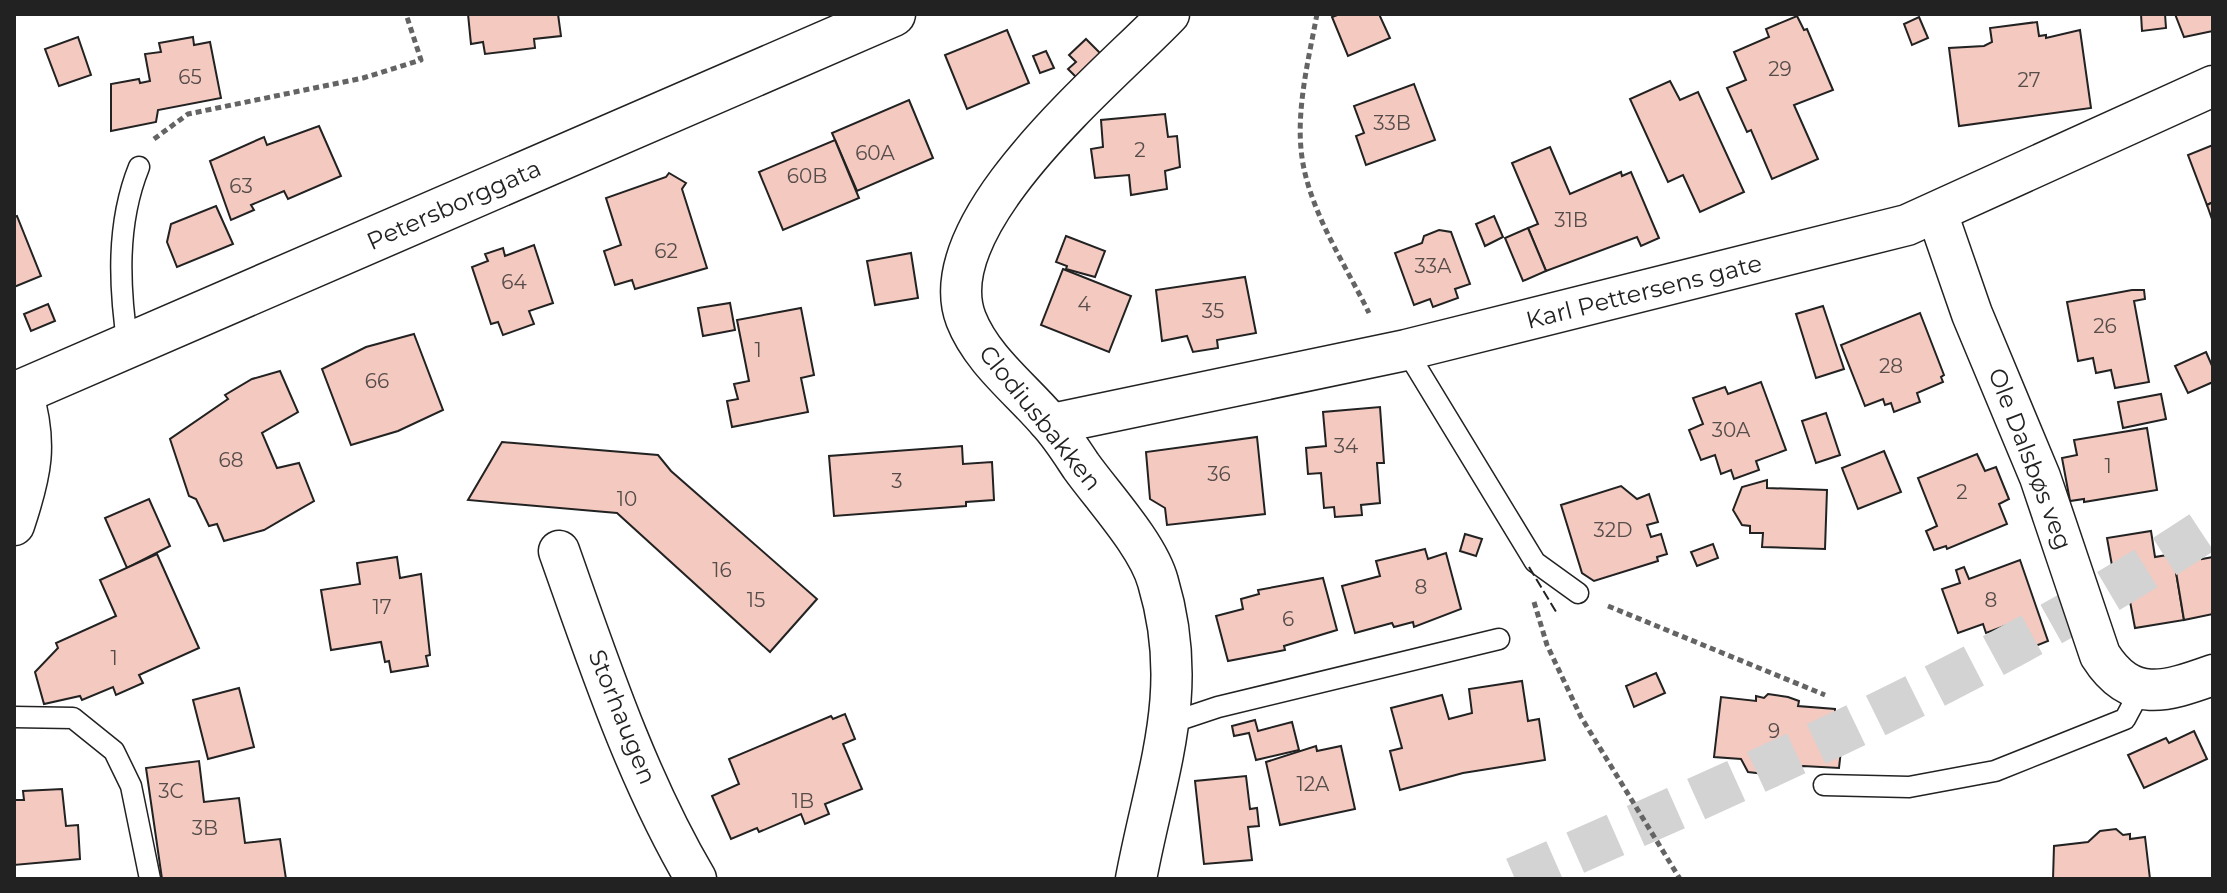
<svg xmlns="http://www.w3.org/2000/svg" width="2227" height="893" font-family="Montserrat,sans-serif">
	<style>
		.building { fill: #f3c9c0; stroke: #222; stroke-width: 2 }
		.lines { fill: none; stroke-linecap: round; stroke-linejoin: round }
		.primary-tunnel { stroke: #d3d3d3; stroke-width: 44; stroke-dasharray: 44 22; stroke-linecap: butt }
		.lane-casing { stroke: #222; stroke-width: 23 }
		.street-casing { stroke: #222; stroke-width: 43 }
		.secondary-casing { stroke: #222; stroke-width: 47 }
		.path { stroke: #646464; stroke-width: 5; stroke-dasharray: 6 4; stroke-linecap: butt }
		.lane { stroke: #fff; stroke-width: 20 }
		.street { stroke: #fff; stroke-width: 40 }
		.secondary { stroke: #fff; stroke-width: 44 }
		.fence { stroke: #222; stroke-width: 2; stroke-dasharray: 10 4; stroke-linecap: butt }
		.labels { text-anchor: middle; stroke-width: 6; stroke-linejoin: round; paint-order: stroke }
		.number-label { font-size: 20px; fill: #564c4a }
		.street-label { font-size: 24px; fill: #222; stroke: #fff }
	</style>
	<rect width="100%" height="100%" fill="#fff"/>
	<g class="building">
		<polygon points="468,14 558,14 561,36 534,39 535,48 485,54 483,42 471,44"/>
		<polygon points="1340,14 1379,14 1390,38 1348,56 1332,17"/>
		<polygon points="2141,14 2165,14 2166,28 2142,31"/>
		<polygon points="2175,14 2213,14 2213,31 2184,37"/>
		<polygon points="1797,16 1804,30 1807,29 1833,90 1794,105 1818,159 1772,179 1751,130 1747,132 1727,88 1746,80 1734,52 1769,37 1766,29"/>
		<polygon points="1919,17 1928,38 1912,45 1904,24"/>
		<polygon points="2037,22 2039,36 2046,35 2046,38 2080,30 2091,108 1959,126 1949,48 1984,46 1992,42 1990,28"/>
		<polygon points="1007,30 1029,83 967,109 945,55"/>
		<polygon points="78,37 91,75 59,86 45,49"/>
		<polygon points="193,37 194,45 210,42 221,98 158,110 156,122 111,131 111,84 139,79 140,83 150,81 145,54 161,52 159,43"/>
		<polygon points="1086,39 1101,54 1077,78 1068,69 1076,62 1069,55"/>
		<polygon points="1046,51 1054,68 1040,73 1033,56"/>
		<polygon points="1670,81 1680,100 1698,92 1744,192 1700,212 1683,175 1668,182 1630,99"/>
		<polygon points="1414,84 1435,140 1366,165 1356,136 1364,133 1354,106"/>
		<polygon points="909,100 933,158 857,191 832,133"/>
		<polygon points="1165,114 1168,137 1177,136 1180,167 1165,171 1167,189 1131,195 1129,175 1095,178 1091,149 1103,147 1101,120"/>
		<polygon points="319,126 341,176 288,199 284,191 251,205 254,210 231,220 210,161 264,137 267,145"/>
		<polygon points="835,140 859,198 783,230 759,172"/>
		<polygon points="2213,145 2213,202 2207,205 2188,155"/>
		<polygon points="1550,147 1570,194 1621,172 1622,176 1631,172 1659,238 1641,246 1637,237 1546,271 1528,228 1538,224 1512,163"/>
		<polygon points="669,173 686,183 682,189 707,268 635,289 632,280 615,285 604,251 621,245 606,198 666,177"/>
		<polygon points="2213,202 2213,222 2207,205"/>
		<polygon points="216,206 233,244 177,267 167,242 171,224"/>
		<polygon points="17,216 41,276 14,287 14,217"/>
		<polygon points="1494,216 1503,237 1485,246 1476,224"/>
		<polygon points="1528,228 1546,271 1523,281 1505,238"/>
		<polygon points="1439,230 1451,232 1470,284 1455,289 1458,298 1433,307 1430,299 1414,305 1395,253 1422,243 1424,236"/>
		<polygon points="1066,236 1105,251 1095,277 1066,269 1067,266 1056,262"/>
		<polygon points="534,245 553,303 529,311 534,324 503,335 498,322 491,324 472,267 488,261 485,254 503,248 505,256"/>
		<polygon points="911,253 918,298 875,305 867,261"/>
		<polygon points="1063,269 1131,296 1109,352 1041,325"/>
		<polygon points="1245,277 1256,333 1217,340 1218,348 1193,352 1187,336 1162,341 1156,290"/>
		<polygon points="2132,290 2144,290 2145,299 2134,301 2149,382 2115,388 2111,370 2096,373 2093,358 2078,361 2067,302"/>
		<polygon points="730,303 735,330 703,336 698,308"/>
		<polygon points="48,304 55,321 31,331 24,314"/>
		<polygon points="1823,306 1844,369 1816,378 1796,314"/>
		<polygon points="801,308 814,375 801,378 808,412 732,427 727,401 738,399 734,384 749,381 737,320"/>
		<polygon points="1920,313 1944,375 1941,377 1943,382 1917,393 1920,402 1894,412 1891,403 1885,405 1883,399 1865,406 1841,345"/>
		<polygon points="414,334 443,410 398,431 351,445 322,369 366,347"/>
		<polygon points="2206,352 2213,368 2213,382 2188,393 2175,366"/>
		<polygon points="280,371 298,412 262,433 277,468 299,463 314,501 264,530 224,541 217,524 209,526 196,499 189,496 170,439 228,399 225,395 252,379"/>
		<polygon points="1761,382 1786,450 1756,461 1759,470 1734,479 1731,470 1721,474 1715,455 1701,460 1689,430 1703,424 1693,398 1725,387 1728,394"/>
		<polygon points="2161,394 2166,419 2123,428 2118,402"/>
		<polygon points="1380,407 1384,463 1377,463 1380,503 1361,505 1362,515 1335,517 1334,507 1324,508 1321,473 1308,474 1306,448 1326,446 1323,412"/>
		<polygon points="1826,413 1840,455 1816,463 1802,421"/>
		<polygon points="2147,428 2157,490 2084,502 2084,499 2070,501 2062,458 2077,455 2074,440"/>
		<polygon points="1257,437 1265,514 1167,525 1165,508 1150,499 1146,452"/>
		<polygon points="502,442 658,455 671,471 817,599 770,652 617,513 468,500"/>
		<polygon points="962,446 963,464 992,462 994,500 966,502 966,506 834,516 829,456"/>
		<polygon points="1884,451 1901,492 1858,509 1842,468"/>
		<polygon points="1977,454 1985,471 1996,467 2009,499 1999,504 2007,524 1947,549 1946,546 1934,550 1926,531 1937,526 1918,478"/>
		<polygon points="1767,480 1767,488 1827,490 1825,549 1762,547 1763,533 1750,533 1750,526 1742,525 1733,510 1742,487"/>
		<polygon points="1621,486 1637,499 1649,494 1658,522 1647,525 1651,537 1661,534 1667,554 1657,557 1658,561 1594,581 1582,573 1561,505"/>
		<polygon points="149,499 170,546 127,568 105,518"/>
		<polygon points="2151,531 2155,557 2173,554 2184,620 2135,628 2126,580 2115,582 2107,538"/>
		<polygon points="1465,534 1482,539 1476,556 1460,551"/>
		<polygon points="1713,544 1718,558 1697,566 1691,552"/>
		<polygon points="1425,549 1428,559 1446,553 1461,609 1414,627 1413,622 1394,627 1392,623 1355,633 1342,586 1380,576 1376,561"/>
		<polygon points="2201,550 2202,559 2213,557 2213,614 2184,620 2173,554"/>
		<polygon points="157,554 199,648 139,675 143,683 116,695 113,687 82,700 80,696 44,704 35,672 58,648 56,643 116,616 100,580"/>
		<polygon points="397,557 400,578 421,574 430,655 426,656 428,666 391,672 389,661 385,662 381,642 331,650 321,590 360,584 357,563"/>
		<polygon points="2020,560 2048,641 2018,653 2007,625 1986,633 1983,624 1958,633 1942,589 1960,583 1956,570 1964,567 1969,579"/>
		<polygon points="1323,578 1337,630 1284,646 1285,650 1228,661 1216,616 1243,609 1241,599 1259,594 1258,590"/>
		<polygon points="1656,673 1665,693 1634,707 1626,686"/>
		<polygon points="1522,681 1528,721 1539,719 1545,760 1463,773 1400,790 1390,751 1402,748 1391,708 1442,695 1449,719 1472,713 1469,689"/>
		<polygon points="239,688 254,747 208,759 193,700"/>
		<polygon points="1768,694 1788,697 1799,701 1798,706 1835,709 1835,713 1845,714 1839,768 1803,766 1791,772 1790,777 1748,772 1741,759 1714,757 1721,697 1756,701 1756,696 1764,698"/>
		<polygon points="845,714 855,739 843,744 862,789 825,804 829,814 805,824 801,814 759,832 757,828 731,839 712,796 739,784 729,759 831,716 833,719"/>
		<polygon points="1255,720 1258,731 1292,722 1299,750 1256,760 1249,733 1234,736 1232,726"/>
		<polygon points="2194,731 2207,759 2144,788 2128,755 2166,738 2169,743"/>
		<polygon points="1316,746 1317,751 1341,746 1355,809 1280,825 1266,762"/>
		<polygon points="199,761 204,802 239,798 245,843 280,839 286,879 162,879 146,768"/>
		<polygon points="1246,776 1250,809 1257,808 1259,826 1248,827 1252,860 1204,864 1195,781"/>
		<polygon points="62,789 66,826 78,825 80,859 14,865 14,800 24,800 23,791"/>
		<polygon points="2116,829 2123,835 2130,834 2130,839 2145,837 2150,879 2053,879 2054,846 2088,842 2100,831"/>
	</g>
	<g class="lines">
		<path class="primary-tunnel" d="M 1515,879 C 1752,775 1997,670 2213,525"/>
		<g class="lane-casing">
			<g id="lane">
				<path d="M 128,347 C 119,287 116,224 139,167"/>
				<polyline points="1406,350 1535,562 1578,593"/>
				<polyline points="14,717 73,718 114,751 131,786 150,879"/>
				<polyline points="1170,723 1218,707 1499,639"/>
				<polyline points="1824,785 1909,787 1995,771 2125,719 2141,689"/>
			</g>
		</g>
		<g class="street-casing">
			<g id="street">
				<path d="M 1937,213 L 1972,314 L 2040,477 L 2100,655 C 2131,704 2165,692 2213,675"/>
				<polyline points="1052,424 1406,350 1907,225 2213,86"/>
				<path d="M 14,525 C 31,474 38,444 22,392"/>
				<path d="M 559,551 C 598,661 636,777 696,879"/>
				<path d="M 1136,879 C 1156,772 1191,692 1158,582 C 1148,545 1104,498 1081,466 C 1071,451 1061,435 1049,422 C 1021,389 982,360 966,319 C 929,222 1111,75 1169,14"/>
			</g>
		</g>
		<g class="secondary-casing">
			<polyline id="secondary" points="14,395 893,14"/>
		</g>
		<g class="path">
			<path d="M 1317,14 C 1309,57 1297,105 1301,149 C 1306,206 1344,262 1369,313"/>
			<polyline points="154,139 188,114 363,78 421,60 406,14"/>
			<polyline points="1534,602 1547,645 1581,717 1680,879"/>
			<polyline points="1608,606 1825,695"/>
		</g>
		<use href="#lane" class="lane"/>
		<use href="#street" class="street"/>
		<use href="#secondary" class="secondary"/>
		<polyline class="fence" points="1529,567 1558,615"/>
	</g>
	<g class="labels">
		<g class="number-label">
			<text x="1780" y="76">29</text>
			<text x="190" y="84">65</text>
			<text x="2029" y="87">27</text>
			<text x="1392" y="130">33B</text>
			<text x="1140" y="157">2</text>
			<text x="875" y="160">60A</text>
			<text x="807" y="183">60B</text>
			<text x="241" y="193">63</text>
			<text x="1571" y="227">31B</text>
			<text x="666" y="258">62</text>
			<text x="1433" y="273">33A</text>
			<text x="514" y="289">64</text>
			<text x="1084" y="311">4</text>
			<text x="1213" y="318">35</text>
			<text x="2105" y="333">26</text>
			<text x="758" y="357">1</text>
			<text x="1891" y="373">28</text>
			<text x="377" y="388">66</text>
			<text x="1731" y="437">30A</text>
			<text x="1346" y="453">34</text>
			<text x="231" y="467">68</text>
			<text x="2108" y="473">1</text>
			<text x="1219" y="481">36</text>
			<text x="897" y="488">3</text>
			<text x="1962" y="499">2</text>
			<text x="627" y="506">10</text>
			<text x="1613" y="537">32D</text>
			<text x="722" y="577">16</text>
			<text x="1421" y="594">8</text>
			<text x="756" y="607">15</text>
			<text x="1991" y="607">8</text>
			<text x="382" y="614">17</text>
			<text x="1288" y="626">6</text>
			<text x="114" y="665">1</text>
			<text x="1774" y="738">9</text>
			<text x="1313" y="791">12A</text>
			<text x="171" y="798">3C</text>
			<text x="803" y="808">1B</text>
			<text x="205" y="835">3B</text>
		</g>
		<g class="street-label">
			<text transform="translate(454 205) rotate(-24)" y="8">Petersborggata</text>
			<text transform="translate(1644 292) rotate(-14)" y="8">Karl Pettersens gate</text>
			<text transform="translate(1040 418) rotate(51)" y="8">Clodiusbakken</text>
			<text transform="translate(2030 459) rotate(69)" y="8">Ole Dalsbøs veg</text>
			<text transform="translate(622 717) rotate(68)" y="8">Storhaugen</text>
		</g>
	</g>
	<rect width="2227" height="893" fill="none" stroke="#222222" stroke-width="32"/>
</svg>
